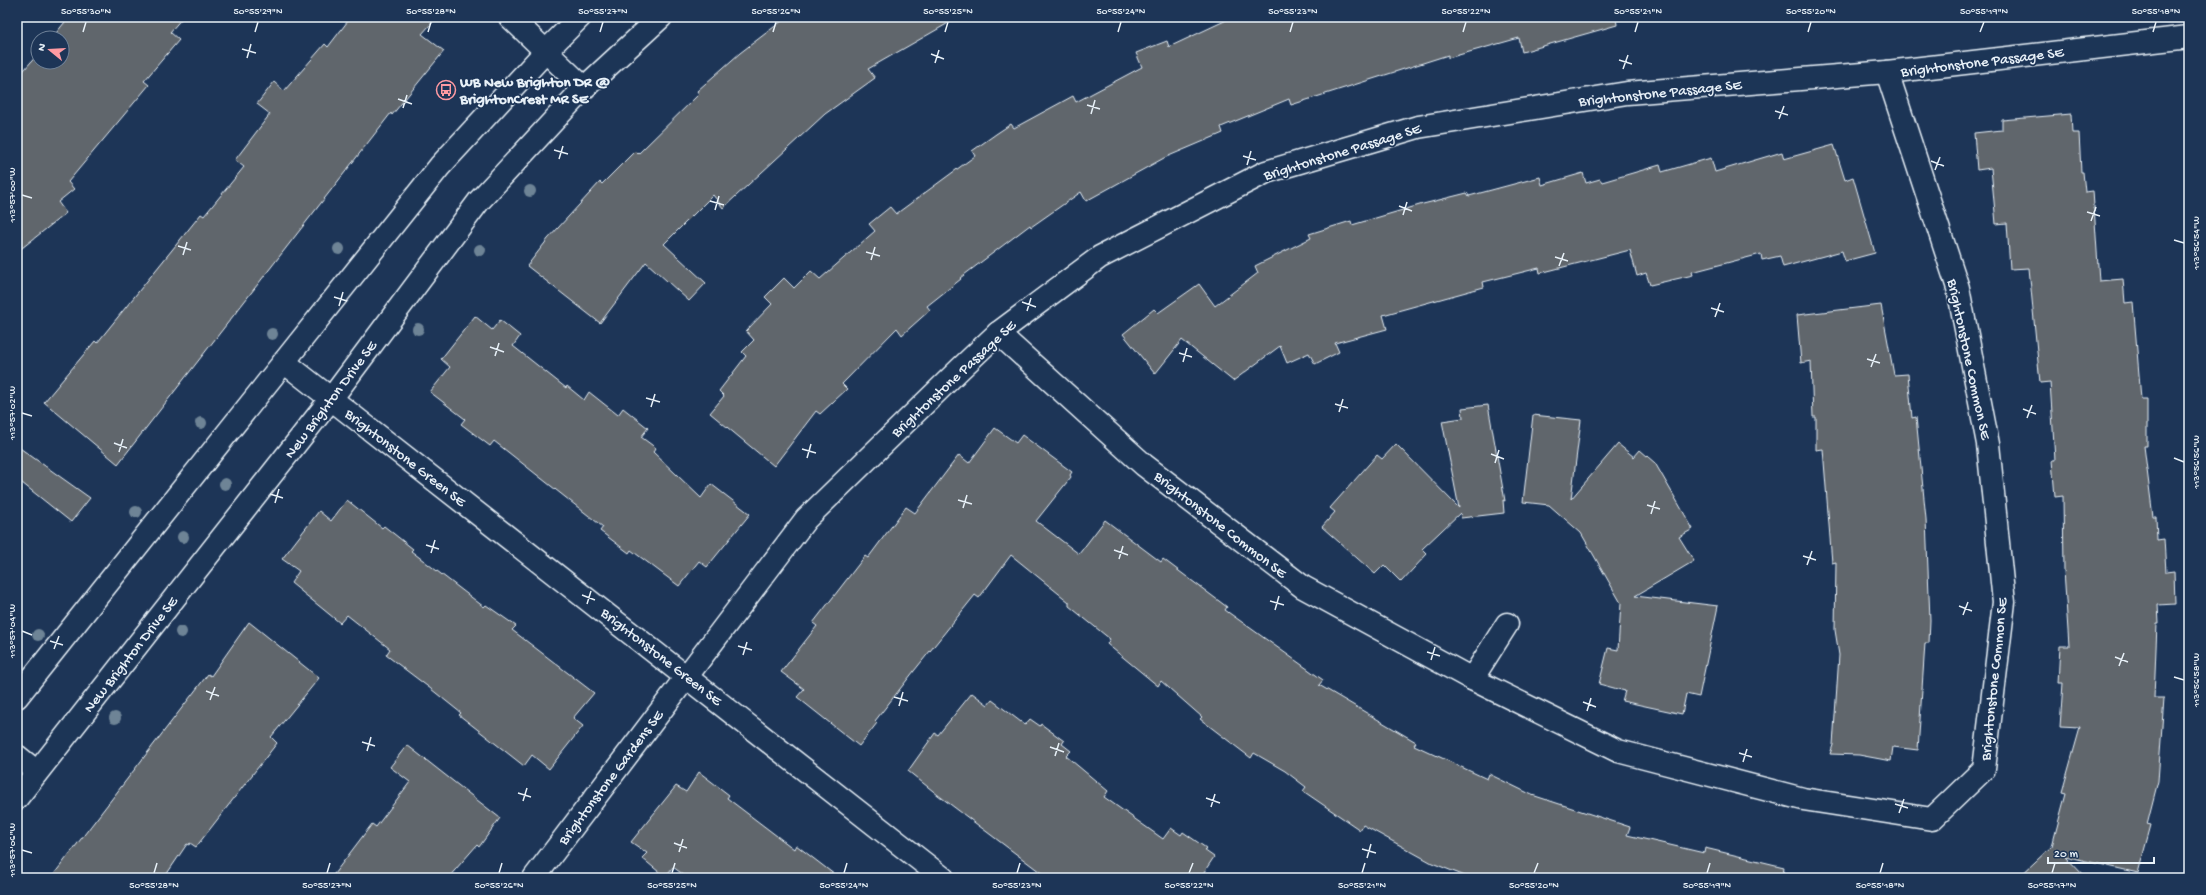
<svg xmlns="http://www.w3.org/2000/svg" width="2206" height="895" font-family="'Gochi Hand',sans-serif">
	<style>
		.building { fill: #61666c; stroke: #e8f1f8 }
		.lines { fill: none; stroke-linecap: round; stroke-linejoin: round }
		.minor-casing { stroke: #e8f1f8; stroke-width: 25 }
		.tertiary-casing { stroke: #e8f1f8; stroke-width: 25 }
		.minor { stroke: #1d3557; stroke-width: 22 }
		.tertiary { stroke: #1d3557; stroke-width: 22 }
		.tree { fill: #6e8496 }
		.ticks { fill: none; stroke: #e8f1f8; stroke-width: 1.5 }
		.labels { text-anchor: middle; stroke-width: 3.5; stroke-linejoin: round; paint-order: stroke }
		.street-label { font-size: 15px; fill: #e8f1f8; stroke: #1d3557 }
		.poi-label { font-size: 15px; font-weight: bold; fill: #e8f1f8; stroke: #1d3557; text-anchor: start }
		.neatline { fill: none; stroke: #e8f1f8; stroke-width: 1.5 }
		.ticks-label { font-size: 10px; text-anchor: middle; fill: #e8f1f8 }
	</style>
	<rect width="100%" height="100%" fill="#1d3557"/>
	<filter id="ink" filterUnits="userSpaceOnUse"><feTurbulence type="fractalNoise" baseFrequency=".025" numOctaves="2"/><feDisplacementMap in="SourceGraphic" scale="8" xChannelSelector="R" yChannelSelector="G"/><feConvolveMatrix kernelMatrix="1 2 1 2 8 2 1 2 1" color-interpolation-filters="sRGB"/></filter>
	<g filter="url(#ink)">
		<g class="building">
			<polygon points="69,17 183,17 170,32 179,40 144,81 149,85 68,182 74,189 58,202 66,213 17,252 17,78 38,54 38,62 62,62 62,38 52,38"/>
			<polygon points="351,17 437,17 422,34 444,51 392,115 391,113 118,464 44,402 95,341 97,343 201,214 204,216 244,167 235,160 270,114 257,104 274,82 284,91 325,44 328,47"/>
			<polygon points="787,17 959,17 868,69 875,78 825,114 723,208 713,195 664,244 706,283 689,301 646,262 600,323 527,266 548,239 600,182 602,184 635,151 638,154 699,94 697,91 740,53"/>
			<polygon points="1233,17 1616,17 1617,25 1522,52 1519,38 1448,58 1448,55 1291,105 1289,99 1221,127 1223,133 1164,158 1086,201 1081,192 1031,227 1030,225 960,278 961,279 927,306 930,310 902,335 897,328 842,384 847,389 820,414 816,411 774,466 710,413 724,396 719,391 746,356 742,352 754,340 746,331 772,304 765,297 784,278 794,288 811,271 820,279 875,231 869,224 890,207 896,214 975,156 972,151 996,134 1011,124 1014,128 1073,96 1076,102 1142,67 1136,53 1167,41 1169,47"/>
			<polygon points="2071,114 2072,133 2079,133 2081,172 2083,172 2085,192 2093,191 2099,281 2123,279 2125,303 2133,302 2141,399 2147,399 2147,446 2144,446 2153,517 2156,517 2157,540 2164,539 2166,572 2174,571 2175,604 2158,605 2159,624 2157,624 2154,698 2164,698 2158,781 2147,824 2151,825 2138,873 2065,856 2086,878 2018,878 2052,846 2066,793 2062,792 2080,728 2060,727 2063,683 2058,683 2060,646 2069,646 2064,570 2063,496 2055,497 2052,460 2055,460 2050,382 2040,383 2029,268 2010,269 2007,223 1996,224 1991,168 1977,170 1974,133 2002,130 2002,120"/>
			<polygon points="1834,145 1845,180 1853,177 1875,253 1845,261 1842,251 1783,267 1780,256 1762,260 1761,254 1692,272 1693,275 1650,285 1646,273 1637,276 1630,250 1540,273 1539,268 1483,282 1484,287 1383,315 1387,329 1335,343 1339,352 1315,364 1309,353 1287,363 1280,346 1233,381 1182,340 1155,374 1123,334 1154,309 1158,313 1199,284 1215,306 1258,273 1255,266 1311,238 1309,234 1351,221 1352,225 1423,204 1467,193 1469,196 1540,177 1542,185 1583,173 1586,183 1600,179 1602,182 1660,165 1662,172 1711,158 1715,172 1782,152 1784,159"/>
			<polygon points="1881,305 1894,375 1908,374 1912,418 1916,417 1926,519 1930,620 1929,643 1925,643 1918,750 1893,747 1891,761 1859,755 1830,754 1833,745 1839,655 1835,630 1836,562 1832,563 1823,449 1816,450 1816,417 1813,417 1811,361 1801,363 1797,315"/>
			<polygon points="475,316 492,330 500,320 520,336 513,346 566,388 567,386 584,400 589,392 618,415 623,408 648,428 641,437 656,448 653,452 701,498 711,484 750,514 707,567 699,561 679,586 631,550 629,553 600,531 603,527 494,441 490,446 461,424 465,419 430,392 450,367 441,359"/>
			<polygon points="1488,405 1505,501 1503,500 1504,513 1461,518 1460,513 1422,549 1427,554 1401,582 1384,565 1375,574 1322,527 1335,512 1330,508 1377,455 1382,459 1396,444 1459,508 1442,421 1463,418 1462,408"/>
			<polygon points="1533,415 1581,420 1571,499 1618,444 1634,457 1640,450 1655,463 1693,529 1679,537 1694,561 1635,596 1718,606 1699,697 1686,694 1682,714 1622,701 1625,691 1599,684 1608,648 1618,650 1621,603 1581,533 1549,505 1523,502"/>
			<polygon points="995,428 1016,443 1022,435 1072,472 1070,475 1071,477 1036,521 1079,554 1105,520 1161,562 1163,559 1227,607 1225,610 1323,680 1319,685 1416,742 1414,745 1487,779 1489,774 1532,795 1630,827 1627,835 1704,853 1705,848 1784,867 1783,878 1470,878 1432,863 1363,825 1360,830 1303,791 1306,787 1285,771 1254,753 1251,758 1200,719 1202,717 1161,681 1158,686 1107,644 1110,639 1069,606 1069,602 1011,555 979,598 975,595 914,671 875,721 877,723 859,746 797,697 804,689 781,672 817,626 813,623 865,556 868,558 906,507 915,513 959,455 969,463"/>
			<polygon points="17,446 90,498 71,522 17,479"/>
			<polygon points="347,500 382,528 384,526 413,549 411,551 484,607 486,605 516,626 512,630 594,693 573,718 583,726 549,769 532,755 524,766 459,715 461,713 431,689 386,655 390,649 347,615 340,623 291,583 299,571 282,559 319,511 331,521"/>
			<polygon points="249,622 319,678 271,737 277,743 196,847 190,843 189,845 187,844 164,878 51,878 208,674 211,676"/>
			<polygon points="972,693 988,705 992,700 1025,725 1030,719 1040,726 1041,724 1064,741 1062,744 1071,751 1066,756 1108,791 1104,797 1163,839 1171,828 1181,835 1183,832 1206,848 1204,850 1214,857 1200,878 1048,878 938,795 908,771 935,733 938,735"/>
			<polygon points="407,745 500,818 479,847 477,845 448,878 331,878 372,824 376,827 410,782 390,767"/>
			<polygon points="699,772 729,795 727,798 794,849 796,845 839,878 688,878 673,867 665,877 642,858 647,853 631,842 676,786 686,792"/>
		</g>
		<g class="lines">
			<g class="minor-casing">
				<g id="minor">
					<polyline points="510,17 584,88"/>
					<polyline points="998,333 1144,465 1303,587 1472,679 1618,751 1803,799 1932,819 1984,769 2004,602 1988,444 1958,288 1887,72"/>
					<polyline points="284,362 943,878"/>
					<polyline points="1472,679 1507,624"/>
					<polyline points="17,756 37,772"/>
					<polyline points="534,878 806,519 960,369 998,333 1100,257 1266,172 1418,127 1627,93 1887,72 2189,37"/>
				</g>
			</g>
			<g class="tertiary-casing">
				<g id="tertiary">
					<polyline points="17,697 440,166 547,50 580,17"/>
					<polyline points="17,798 331,399 479,201 584,88 661,17"/>
				</g>
			</g>
			<use href="#minor" class="minor"/>
			<use href="#tertiary" class="tertiary"/>
		</g>
		<g class="tree">
			<circle cx="530" cy="191" r="6"/>
			<circle cx="339" cy="249" r="6"/>
			<circle cx="480" cy="250" r="6"/>
			<circle cx="418" cy="329" r="6"/>
			<circle cx="272" cy="334" r="6"/>
			<circle cx="201" cy="423" r="6"/>
			<circle cx="225" cy="484" r="6"/>
			<circle cx="136" cy="512" r="6"/>
			<circle cx="183" cy="537" r="6"/>
			<circle cx="181" cy="632" r="6"/>
			<circle cx="38" cy="635" r="6"/>
			<circle cx="115" cy="718" r="6"/>
		</g>
	</g>
	<path class="ticks" d="M 83,32 L 86,22M 255,32 L 258,22M 428,32 L 431,22M 600,32 L 603,22M 773,32 L 776,22M 945,32 L 948,22M 1118,32 L 1121,22M 1290,32 L 1293,22M 1463,32 L 1466,22M 1635,32 L 1638,22M 1808,32 L 1811,22M 1980,32 L 1984,22M 2153,32 L 2156,22M 242,49 L 256,53M 931,54 L 944,59M 247,58 L 251,44M 1619,60 L 1632,64M 935,63 L 939,50M 1623,69 L 1628,55M 398,99 L 412,104M 1087,105 L 1100,109M 403,108 L 407,95M 1775,111 L 1788,115M 1091,114 L 1095,100M 1779,119 L 1784,106M 554,150 L 568,154M 1243,156 L 1256,160M 559,159 L 563,146M 1931,161 L 1944,166M 1247,165 L 1251,151M 1935,170 L 1940,157M 22,195 L 32,198M 710,201 L 724,205M 1399,206 L 1412,211M 715,210 L 719,196M 2087,212 L 2100,216M 1403,215 L 1407,202M 2091,221 L 2096,207M 2174,240 L 2184,243M 178,246 L 191,250M 866,252 L 880,256M 183,255 L 187,242M 1555,257 L 1568,261M 871,260 L 875,247M 1559,266 L 1564,253M 334,297 L 347,301M 1022,302 L 1036,307M 339,306 L 343,292M 1711,308 L 1724,312M 1027,311 L 1031,298M 1715,317 L 1720,303M 490,347 L 504,352M 1179,353 L 1192,357M 495,356 L 499,343M 1867,359 L 1880,363M 1183,362 L 1187,348M 1871,367 L 1876,354M 646,398 L 660,402M 1335,404 L 1348,408M 651,407 L 655,394M 2023,409 L 2036,414M 1339,412 L 1343,399M 22,413 L 32,416M 2027,418 L 2032,405M 114,443 L 127,448M 802,449 L 816,453M 119,452 L 123,439M 1491,454 L 1504,459M 807,458 L 811,444M 2174,458 L 2184,462M 1495,463 L 1499,450M 270,494 L 283,498M 958,500 L 972,504M 275,503 L 279,489M 1647,505 L 1660,509M 963,508 L 967,495M 1651,514 L 1655,501M 426,545 L 439,549M 1114,550 L 1128,555M 431,553 L 435,540M 1803,556 L 1816,560M 1119,559 L 1123,546M 1807,565 L 1812,551M 582,595 L 595,600M 1270,601 L 1284,605M 587,604 L 591,591M 1959,606 L 1972,611M 1275,610 L 1279,596M 1963,615 L 1968,602M 22,631 L 32,635M 50,641 L 63,645M 738,646 L 752,650M 54,649 L 59,636M 1427,652 L 1440,656M 743,655 L 747,642M 2115,657 L 2128,662M 1431,660 L 1435,647M 2119,666 L 2124,653M 2174,677 L 2184,680M 206,691 L 219,696M 894,697 L 908,701M 210,700 L 215,687M 1583,702 L 1596,707M 899,706 L 903,692M 1587,711 L 1591,698M 362,742 L 375,746M 1050,747 L 1064,752M 367,751 L 371,737M 1739,753 L 1752,757M 1055,756 L 1059,743M 1743,762 L 1747,749M 518,793 L 531,797M 1206,798 L 1220,803M 523,801 L 527,788M 1895,804 L 1908,808M 1211,807 L 1215,794M 1899,813 L 1904,799M 674,843 L 687,848M 1362,849 L 1376,853M 22,850 L 32,853M 679,852 L 683,839M 1367,858 L 1371,844M 154,873 L 157,863M 327,873 L 330,863M 499,873 L 502,863M 672,873 L 675,863M 844,873 L 847,863M 1017,873 L 1020,863M 1189,873 L 1193,863M 1362,873 L 1365,863M 1534,873 L 1538,863M 1707,873 L 1710,863M 1880,873 L 1883,863M 2052,873 L 2055,863"/>
	<defs>
		<g id="bus-ring" transform="scale(1)"><circle r="9.5" fill="#1d3557" stroke="#ff9aa2" stroke-width="1.5"/><path d="M-5-6H5V4H4V6H2V4H-2V6H-4V4H-5ZM-3.5-4V0h7V-4ZM-3.5 1.2v1.5H-2V1.2ZM2 1.2v1.5H3.5V1.2Z" fill="#ff9aa2"/></g>
	</defs>
	<g fill-rule="evenodd">
		<use href="#bus-ring" x="446" y="90"/>
	</g>
	<g class="labels">
		<g class="street-label">
			<text transform="translate(1982 61) rotate(-7)" y="5">Brightonstone Passage SE</text>
			<text transform="translate(1660 92) rotate(-6)" y="5">Brightonstone Passage SE</text>
			<text transform="translate(1342 151) rotate(-17)" y="5">Brightonstone Passage SE</text>
			<text transform="translate(1970 359) rotate(78)" y="5">Brightonstone Common SE</text>
			<text transform="translate(953 378) rotate(-43)" y="5">Brightonstone Passage SE</text>
			<text transform="translate(330 399) rotate(-53)" y="5">New Brighton Drive SE</text>
			<text transform="translate(406 457) rotate(38)" y="5">Brightonstone Green SE</text>
			<text transform="translate(1221 524) rotate(38)" y="5">Brightonstone Common SE</text>
			<text transform="translate(130 654) rotate(-52)" y="5">New Brighton Drive SE</text>
			<text transform="translate(662 656) rotate(38)" y="5">Brightonstone Green SE</text>
			<text transform="translate(1993 679) rotate(-84)" y="5">Brightonstone Common SE</text>
			<text transform="translate(610 777) rotate(-53)" y="5">Brightonstone Gardens SE</text>
		</g>
		<g class="poi-label">
			<text x="460" y="86">WB New Brighton DR @<tspan x="460" dy="17">BrightonCrest MR SE</tspan></text>
		</g>
	</g>
	<rect width="2206" height="895" fill="none" stroke="#1d3557" stroke-width="44"/>
	<g transform="translate(50 50) rotate(288)"><circle r="19" fill="#1d3557" stroke="#6e8097"/>
	<path d="M0-3L7 15L0 10L-7 15Z" fill="#ff9aa2"/>
	<text y="-6" font-size="11" font-weight="bold" text-anchor="middle" fill="#e8f1f8">N</text>
	</g>
	<path d="M2048 857v6h106v-6" fill="none" stroke="#e8f1f8" stroke-width="2"/>
	<text x="2054" y="857" font-size="12" fill="#e8f1f8" stroke="#1d3557" stroke-width="3" paint-order="stroke">20 m</text>
	<rect x="22" y="22" width="2162" height="851" class="neatline"/>
	<g class="ticks-label">
		<text x="86" y="14">50°55'30"N</text>
		<text x="258" y="14">50°55'29"N</text>
		<text x="431" y="14">50°55'28"N</text>
		<text x="603" y="14">50°55'27"N</text>
		<text x="776" y="14">50°55'26"N</text>
		<text x="948" y="14">50°55'25"N</text>
		<text x="1121" y="14">50°55'24"N</text>
		<text x="1293" y="14">50°55'23"N</text>
		<text x="1466" y="14">50°55'22"N</text>
		<text x="1638" y="14">50°55'21"N</text>
		<text x="1811" y="14">50°55'20"N</text>
		<text x="1984" y="14">50°55'19"N</text>
		<text x="2156" y="14">50°55'18"N</text>
		<text transform="translate(11 195) rotate(-90)" y="4">113°57'00"W</text>
		<text transform="translate(2195 243) rotate(-90)" y="4">113°56'54"W</text>
		<text transform="translate(11 413) rotate(-90)" y="4">113°57'02"W</text>
		<text transform="translate(2195 462) rotate(-90)" y="4">113°56'56"W</text>
		<text transform="translate(11 631) rotate(-90)" y="4">113°57'04"W</text>
		<text transform="translate(2195 680) rotate(-90)" y="4">113°56'58"W</text>
		<text transform="translate(11 850) rotate(-90)" y="4">113°57'06"W</text>
		<text x="154" y="888">50°55'28"N</text>
		<text x="327" y="888">50°55'27"N</text>
		<text x="499" y="888">50°55'26"N</text>
		<text x="672" y="888">50°55'25"N</text>
		<text x="844" y="888">50°55'24"N</text>
		<text x="1017" y="888">50°55'23"N</text>
		<text x="1189" y="888">50°55'22"N</text>
		<text x="1362" y="888">50°55'21"N</text>
		<text x="1534" y="888">50°55'20"N</text>
		<text x="1707" y="888">50°55'19"N</text>
		<text x="1880" y="888">50°55'18"N</text>
		<text x="2052" y="888">50°55'17"N</text>
	</g>
</svg>
